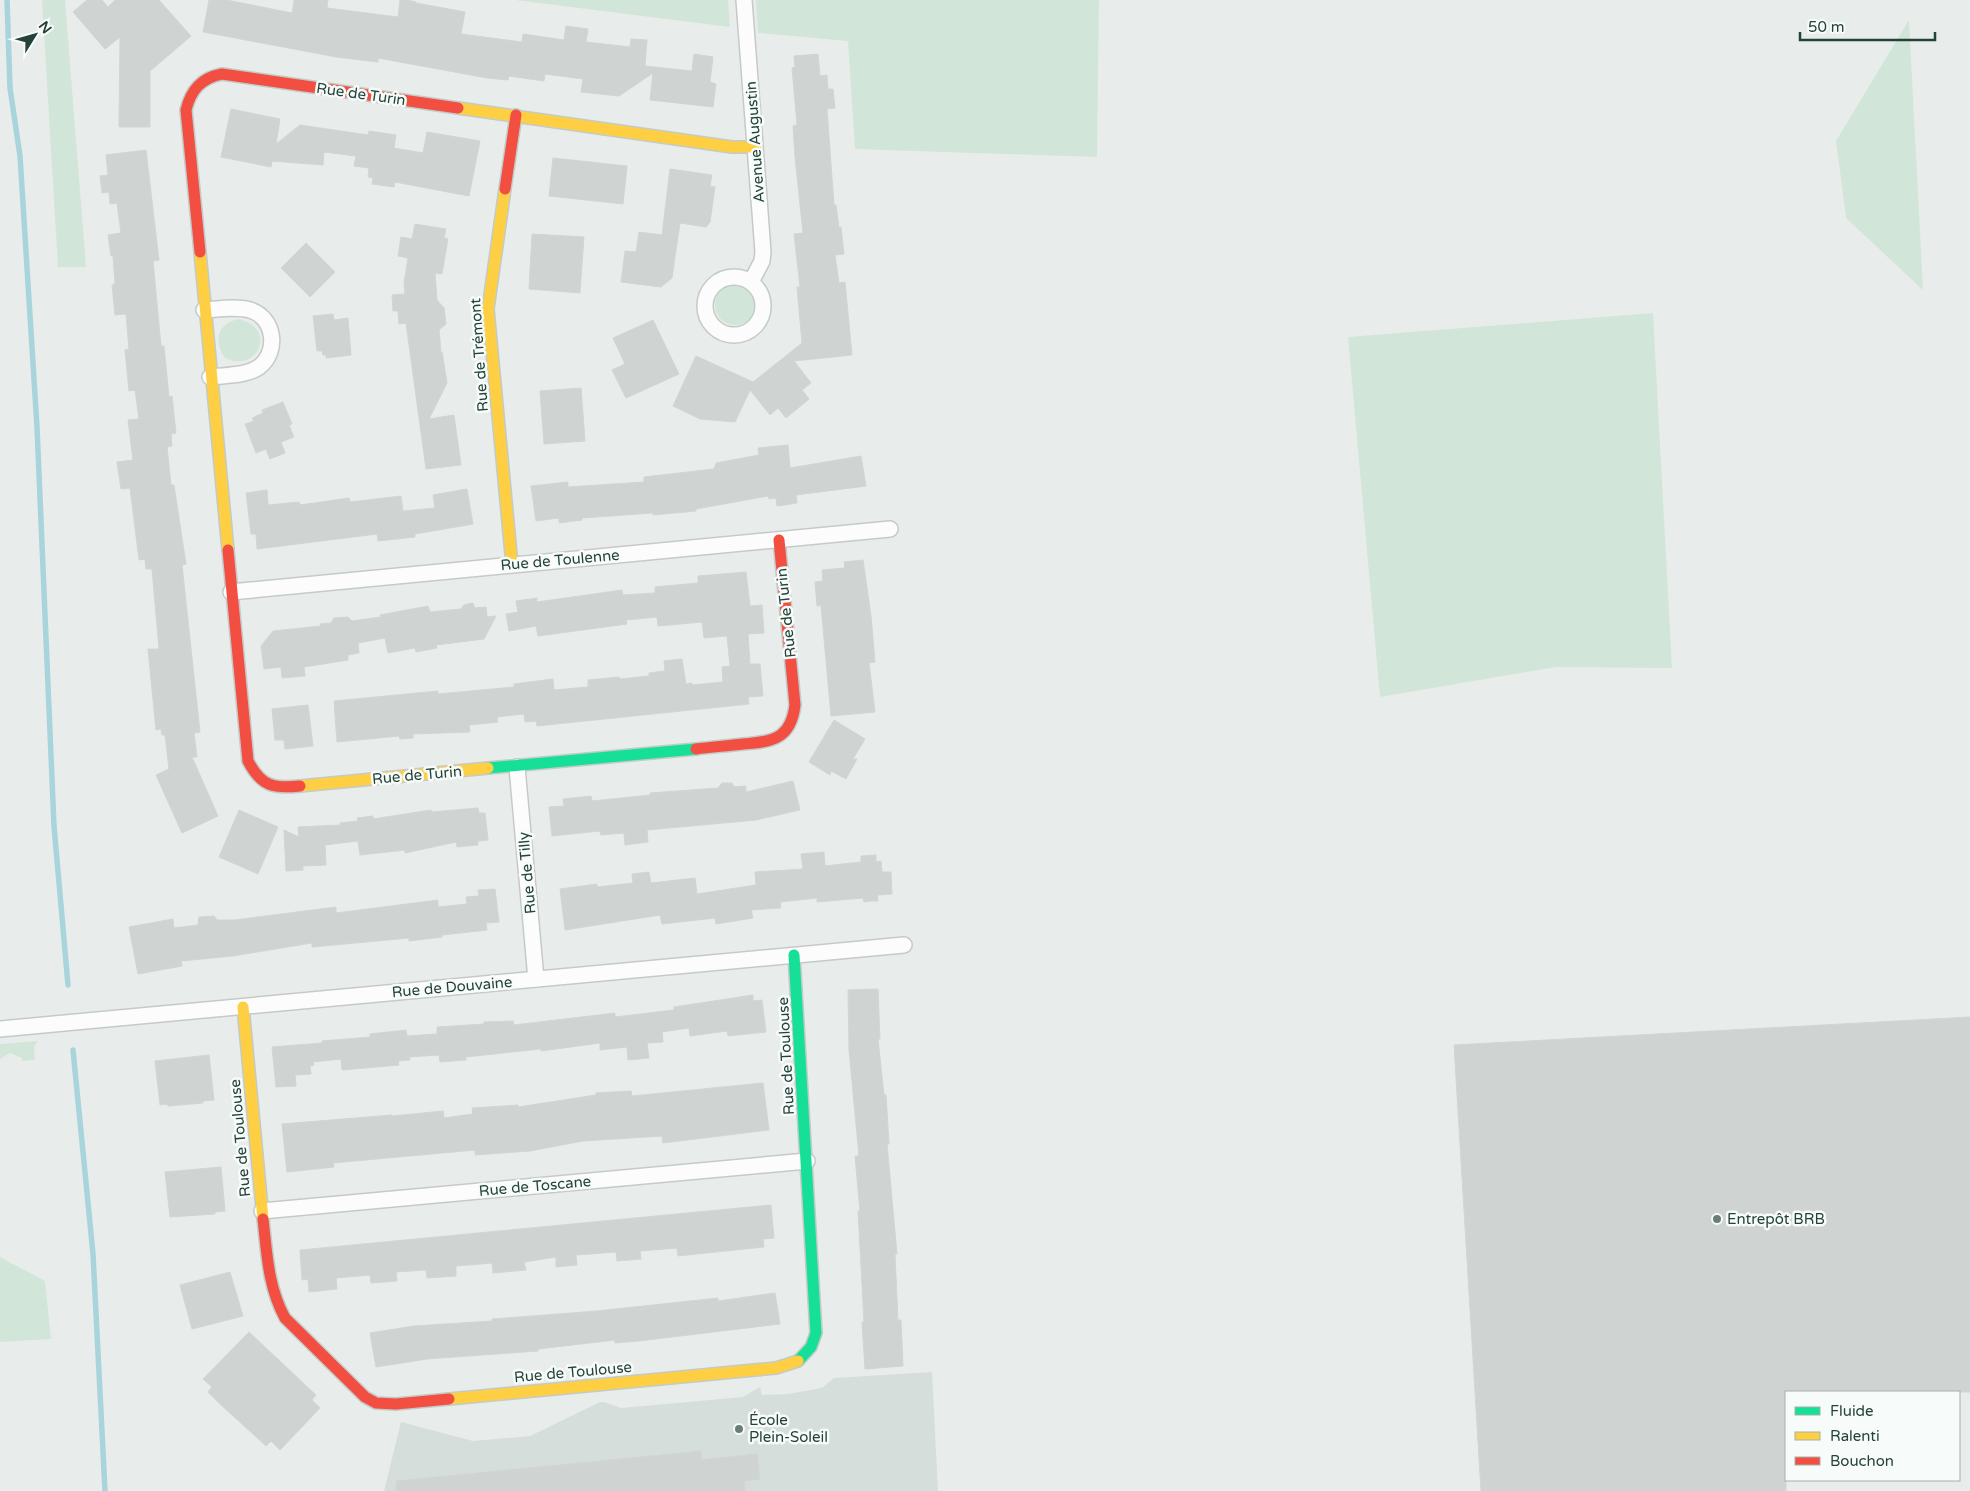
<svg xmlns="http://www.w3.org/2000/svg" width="1970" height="1491" font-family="'Varela Round',sans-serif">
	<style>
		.built { fill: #d6dedb }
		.green { fill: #d1e6d8 }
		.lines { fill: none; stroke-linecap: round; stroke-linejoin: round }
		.stream { stroke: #a9d4db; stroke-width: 5.5 }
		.building { fill: #cfd4d2; stroke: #d1d6d4 }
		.street-casing { stroke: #c5cac8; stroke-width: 18 }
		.fast-casing { stroke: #c3cbc8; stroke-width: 14 }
		.slow-casing { stroke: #c3cbc8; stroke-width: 14 }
		.jam-casing { stroke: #c3cbc8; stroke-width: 14 }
		.street { stroke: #fcfcfc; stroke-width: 15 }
		.fast { stroke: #16e098; stroke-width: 11 }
		.slow { stroke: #ffcf43; stroke-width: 11 }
		.jam { stroke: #f24e42; stroke-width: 11 }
		.poi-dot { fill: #697e78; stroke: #f7fbf9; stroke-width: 2 }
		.labels { text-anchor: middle; stroke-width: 5; stroke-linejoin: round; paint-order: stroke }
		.street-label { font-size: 15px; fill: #24423a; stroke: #f7fbf9 }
		.poi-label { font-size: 15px; fill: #24423a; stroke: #f7fbf9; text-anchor: start }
	</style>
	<rect width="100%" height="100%" fill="#e8edeb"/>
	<polygon class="built" points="932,1372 938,1491 384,1491 401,1422 473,1441 530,1436 600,1402 604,1402 621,1408 743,1397 760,1387 762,1395 788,1394 816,1389 823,1387 834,1378"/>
	<g class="green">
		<polygon points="42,0 65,0 86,267 58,267"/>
		<polygon points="515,0 728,0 730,27"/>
		<polygon points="756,0 1099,0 1097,157 855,149 848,41 758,33"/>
		<polygon points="1909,20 1923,290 1846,218 1836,141"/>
		<circle cx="735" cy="305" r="20"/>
		<polygon points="1653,313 1672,668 1556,667 1380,697 1348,337"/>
		<path d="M 238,319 C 279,328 257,374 225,358 C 213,341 217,324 238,319 Z"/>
		<polygon points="38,1041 34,1046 35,1060 22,1061 22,1058 10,1053 0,1059 0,1044"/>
		<polygon points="0,1257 45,1281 51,1339 0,1342"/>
	</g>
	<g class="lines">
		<g class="stream">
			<polyline points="7,0 10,88 20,156 37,427 54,826 68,985"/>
			<polyline points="73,1050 93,1254 105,1491"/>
		</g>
	</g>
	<g class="building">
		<polygon points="87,0 102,0 108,7 115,0 159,0 191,36 150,71 150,127 119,127 120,37 105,49 73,12"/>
		<polygon points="209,0 227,0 292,13 294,0 328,0 327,8 398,17 400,0 408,0 416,2 416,3 465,12 461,34 522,42 523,34 564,40 566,26 588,29 586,42 630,47 631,39 647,40 645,66 692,71 694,54 713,57 710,82 716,84 713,107 650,100 653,73 619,96 581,92 583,79 545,74 544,81 509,76 508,80 487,78 378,58 378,62 336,57 203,32"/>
		<polygon points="818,54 820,76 827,75 828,89 833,89 835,108 827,109 834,205 836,205 839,228 841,227 844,254 835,255 839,283 845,282 852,355 794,361 811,383 802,390 809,399 786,418 778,408 770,415 750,390 735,422 700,419 673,406 696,356 753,382 802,343 797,287 800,287 794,234 803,233 795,157 793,126 797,125 792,68 795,67 794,56"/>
		<polygon points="231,109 280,119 276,144 300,125 368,135 369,131 396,135 394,148 423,153 427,132 480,141 469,196 395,182 394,187 372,184 373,178 368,177 369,168 354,166 356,156 324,152 323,165 272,161 271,167 221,157"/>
		<polygon points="146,150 159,260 153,261 161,346 164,346 169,397 172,396 176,433 171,434 172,446 167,447 171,485 174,485 186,564 182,565 200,732 194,733 197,757 192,757 218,816 182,833 156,775 169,769 165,735 162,735 161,729 156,730 148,649 159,649 152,569 146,569 145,559 139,560 130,488 121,489 117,462 133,460 128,420 139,419 135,390 129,391 125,350 129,349 126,314 115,315 112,285 115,284 113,256 111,256 108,235 121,233 117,203 110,204 109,192 102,193 100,176 108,175 106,155"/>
		<polygon points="553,158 627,166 623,204 549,196"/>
		<polygon points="670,169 712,175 710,186 715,187 710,222 706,227 680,223 672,278 661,287 621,282 625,251 636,252 639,232 662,235"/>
		<polygon points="415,224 446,229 444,238 448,239 442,274 435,273 437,300 444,308 446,324 439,330 441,352 442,352 447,383 429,419 454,415 461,465 426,469 406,323 399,324 398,311 393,311 392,295 405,294 404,283 408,258 398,256 401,237 412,239"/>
		<polygon points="532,234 584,237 580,293 529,289"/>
		<polygon points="306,243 335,272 310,297 281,268"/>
		<polygon points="333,314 334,320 348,318 351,355 326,358 326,355 323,355 322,351 317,351 313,316"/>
		<polygon points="653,320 679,374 626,398 612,370 625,364 613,338"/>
		<polygon points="581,388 585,441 544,444 540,391"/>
		<polygon points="283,402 292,424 289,425 294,437 281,442 285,453 270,459 266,449 256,453 245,424 254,421 252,418 263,413 262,410"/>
		<polygon points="788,445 790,468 861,456 866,486 796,495 797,503 777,506 776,498 769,499 768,496 696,509 696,511 653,515 653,513 582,518 582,520 559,523 559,518 536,521 531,486 568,482 568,487 644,482 644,477 714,469 716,463 759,455 758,448"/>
		<polygon points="467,489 473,524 415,534 415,537 378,541 377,534 257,549 256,534 251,534 246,493 267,490 268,505 299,502 300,505 349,498 350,502 401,496 403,511 435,508 433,495"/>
		<polygon points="863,560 871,616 875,662 869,663 875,712 831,716 821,605 817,606 815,582 823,581 822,570 845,568 844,562"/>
		<polygon points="746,572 750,606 762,605 764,633 748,634 750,664 760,664 763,696 748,697 749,704 537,726 536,721 525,722 524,714 497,717 498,722 469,725 470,732 413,734 413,738 400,739 399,736 337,742 334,701 438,691 438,694 514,687 514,684 553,679 554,690 588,687 588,680 619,677 620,679 649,676 649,673 665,671 664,661 682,659 686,684 692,683 692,685 723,682 722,667 730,666 727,636 704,638 702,622 658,626 657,617 626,620 627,624 538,636 536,626 509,631 506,614 518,612 516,601 537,598 537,602 622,590 623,595 655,593 655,587 698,583 698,576"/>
		<polygon points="473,603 475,608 486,607 487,617 496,616 484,639 436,645 437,648 416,652 415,648 388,653 385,638 358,643 359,653 348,655 348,660 304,667 305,676 282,678 281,667 264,669 261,646 273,631 321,626 320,624 331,623 334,618 348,617 352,621 381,617 380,615 428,606 430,612 461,609 464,605"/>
		<polygon points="308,705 313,746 285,749 284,740 275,740 272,709"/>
		<polygon points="834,720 865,739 853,759 857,759 846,779 831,771 830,775 809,762"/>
		<polygon points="793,781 800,810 756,820 647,830 648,842 625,845 624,833 601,835 600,831 552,836 549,807 564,806 563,799 591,796 592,801 651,795 650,793 718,788 722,783 732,783 734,787 746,786 746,792"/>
		<polygon points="478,808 479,813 485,813 488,840 478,841 478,845 457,847 456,842 405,853 405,850 360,855 358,841 325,845 326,865 303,866 303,870 286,871 284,830 299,837 298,827 341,825 340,823 358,821 357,818 373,816 373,819 431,810 432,812"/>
		<polygon points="239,810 278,827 258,874 219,857"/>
		<polygon points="824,852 825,866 861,862 861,856 876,855 876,862 881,861 882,872 891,872 892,894 877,895 878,901 871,901 864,902 863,898 817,902 817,898 780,902 781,908 751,910 753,918 716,924 715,918 662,924 660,915 565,930 560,889 597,884 597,887 633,883 632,874 649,872 651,883 695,878 697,894 756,885 755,872 803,869 801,854"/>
		<polygon points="495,889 499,922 486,923 487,930 442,935 442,937 409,941 409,938 312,947 312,943 233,956 181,961 182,966 138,974 129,927 173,919 174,928 198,925 199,917 214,916 217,920 234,920 336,907 336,913 438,900 438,907 467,904 466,897 479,896 478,890"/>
		<polygon points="878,989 880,1039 878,1039 884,1095 886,1095 889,1144 887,1144 897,1254 895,1254 898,1320 901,1320 903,1366 865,1369 862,1322 864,1322 858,1211 860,1211 855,1156 859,1156 849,1050 848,990"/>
		<polygon points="753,995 753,1001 762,1000 766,1032 728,1036 727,1031 690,1036 689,1028 662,1032 663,1042 647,1043 649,1058 628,1060 627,1047 600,1050 600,1043 541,1051 541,1049 466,1057 466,1060 440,1062 439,1055 409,1057 410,1060 398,1061 399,1065 342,1070 341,1059 313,1062 314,1065 310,1066 311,1074 295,1075 296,1086 276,1087 272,1047 322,1043 322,1041 370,1037 370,1034 406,1030 407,1036 437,1034 437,1027 484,1024 484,1022 513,1021 514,1025 615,1013 615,1017 674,1010 674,1007"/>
		<polygon points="1970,1017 1970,1392 1786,1392 1786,1491 1481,1491 1454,1045"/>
		<polygon points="209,1055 214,1100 203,1101 203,1103 168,1106 167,1104 160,1105 155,1061"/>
		<polygon points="763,1083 769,1130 663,1143 662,1136 583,1141 530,1151 475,1155 475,1150 333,1163 334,1167 287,1172 282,1124 392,1115 392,1116 443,1111 444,1118 473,1114 472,1108 518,1105 518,1107 596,1095 596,1093 631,1091 632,1096"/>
		<polygon points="221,1167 225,1211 215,1212 215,1214 170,1217 165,1172"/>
		<polygon points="771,1205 774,1238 763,1239 764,1247 678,1256 677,1248 640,1251 641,1259 617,1261 616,1252 576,1255 577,1265 556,1267 556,1257 524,1262 526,1270 493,1273 492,1263 456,1266 456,1276 427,1278 426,1270 396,1272 397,1281 371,1283 370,1275 336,1278 337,1289 309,1292 308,1279 302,1280 300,1250"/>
		<polygon points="230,1272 243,1316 192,1329 180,1285"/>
		<polygon points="775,1293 780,1324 639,1341 615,1343 615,1340 538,1349 538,1351 427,1359 376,1367 370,1333 414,1326 492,1321 492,1319 597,1311 718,1298 718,1301"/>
		<polygon points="249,1332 316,1395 312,1400 320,1408 280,1450 271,1441 266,1446 220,1404 208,1392 212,1387 203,1379"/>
		<polygon points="701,1451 701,1460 757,1454 760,1479 744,1481 745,1491 396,1491 396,1481"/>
	</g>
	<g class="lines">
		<g class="street-casing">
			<g id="street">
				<polyline points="744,0 763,252 762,261 751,282"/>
				<circle cx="734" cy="306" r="29"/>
				<path d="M 204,310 C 219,309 236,306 250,310 C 275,318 279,352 259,367 C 246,376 226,375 210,377"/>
				<polyline points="231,592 890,529"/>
				<polyline points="517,767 536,979"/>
				<polyline points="0,1029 904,945"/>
				<polyline points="262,1211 807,1161"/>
			</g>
		</g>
		<g class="fast-casing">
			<g id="fast">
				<polyline points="488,768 696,749"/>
				<polyline points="794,955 816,1333 811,1347 798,1361"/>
			</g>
		</g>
		<g class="slow-casing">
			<g id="slow">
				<polyline points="458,108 732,147 756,147"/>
				<polyline points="505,189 488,309 512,565"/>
				<polyline points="200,252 228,550"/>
				<polyline points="300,786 488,768"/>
				<polyline points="243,1007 263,1219"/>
				<polyline points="449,1399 776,1368 798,1361"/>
			</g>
		</g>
		<g class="jam-casing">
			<g id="jam">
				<polyline points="505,189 516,115"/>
				<path d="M 200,252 L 186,110 C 191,90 201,78 222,74 L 458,108"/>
				<path d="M 228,550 L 248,761 C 261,786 273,789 300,786"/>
				<path d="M 696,749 C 711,747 727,746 743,744 C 772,742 791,739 795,705 L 779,540"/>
				<path d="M 263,1219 C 267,1254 268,1287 285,1318 L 365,1397 L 376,1403 L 396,1404 L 449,1399"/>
			</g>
		</g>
		<use href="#street" class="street"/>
		<use href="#fast" class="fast"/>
		<use href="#slow" class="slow"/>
		<use href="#jam" class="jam"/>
	</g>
	<g class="poi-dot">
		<circle cx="1717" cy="1219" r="5"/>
		<circle cx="739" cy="1429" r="5"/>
	</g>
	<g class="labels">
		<g class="street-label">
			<text transform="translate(361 94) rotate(8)" y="5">Rue de Turin</text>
			<text transform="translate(755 142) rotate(-94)" y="5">Avenue Augustin</text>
			<text transform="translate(479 355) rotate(-94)" y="5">Rue de Trémont</text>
			<text transform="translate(560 560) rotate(-5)" y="5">Rue de Toulenne</text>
			<text transform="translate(786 613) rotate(-96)" y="5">Rue de Turin</text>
			<text transform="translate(417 775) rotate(-5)" y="5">Rue de Turin</text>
			<text transform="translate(527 873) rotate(-95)" y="5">Rue de Tilly</text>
			<text transform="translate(452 987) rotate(-5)" y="5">Rue de Douvaine</text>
			<text transform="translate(786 1056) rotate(-93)" y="5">Rue de Toulouse</text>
			<text transform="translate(240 1138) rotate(-95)" y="5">Rue de Toulouse</text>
			<text transform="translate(535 1186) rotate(-5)" y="5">Rue de Toscane</text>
			<text transform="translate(573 1372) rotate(-5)" y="5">Rue de Toulouse</text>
		</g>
		<g class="poi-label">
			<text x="1727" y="1224">Entrepôt BRB</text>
			<text x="749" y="1425">École<tspan x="749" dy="17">Plein-Soleil</tspan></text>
		</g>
	</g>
	<rect x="1785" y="1391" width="175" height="90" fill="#f7fbf9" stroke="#a3b1ad"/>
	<rect x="1795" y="1407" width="25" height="8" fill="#16e098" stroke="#a3b1ad"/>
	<text x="1830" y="1416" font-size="15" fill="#24423a">Fluide</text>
	<rect x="1795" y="1432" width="25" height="8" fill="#ffcf43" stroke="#a3b1ad"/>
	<text x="1830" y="1441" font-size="15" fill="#24423a">Ralenti</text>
	<rect x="1795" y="1457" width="25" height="8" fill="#f24e42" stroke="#a3b1ad"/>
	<text x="1830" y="1466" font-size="15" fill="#24423a">Bouchon</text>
	<g transform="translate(35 35) rotate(53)" stroke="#f7fbf9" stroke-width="4" paint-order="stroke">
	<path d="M0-4L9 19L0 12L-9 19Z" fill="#24423a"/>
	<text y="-8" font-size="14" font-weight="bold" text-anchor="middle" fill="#24423a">N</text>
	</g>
	<path d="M1800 32v8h135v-8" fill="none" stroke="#24423a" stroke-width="2.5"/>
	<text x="1808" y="32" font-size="15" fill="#24423a" stroke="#f7fbf9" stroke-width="4" paint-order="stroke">50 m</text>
</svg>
